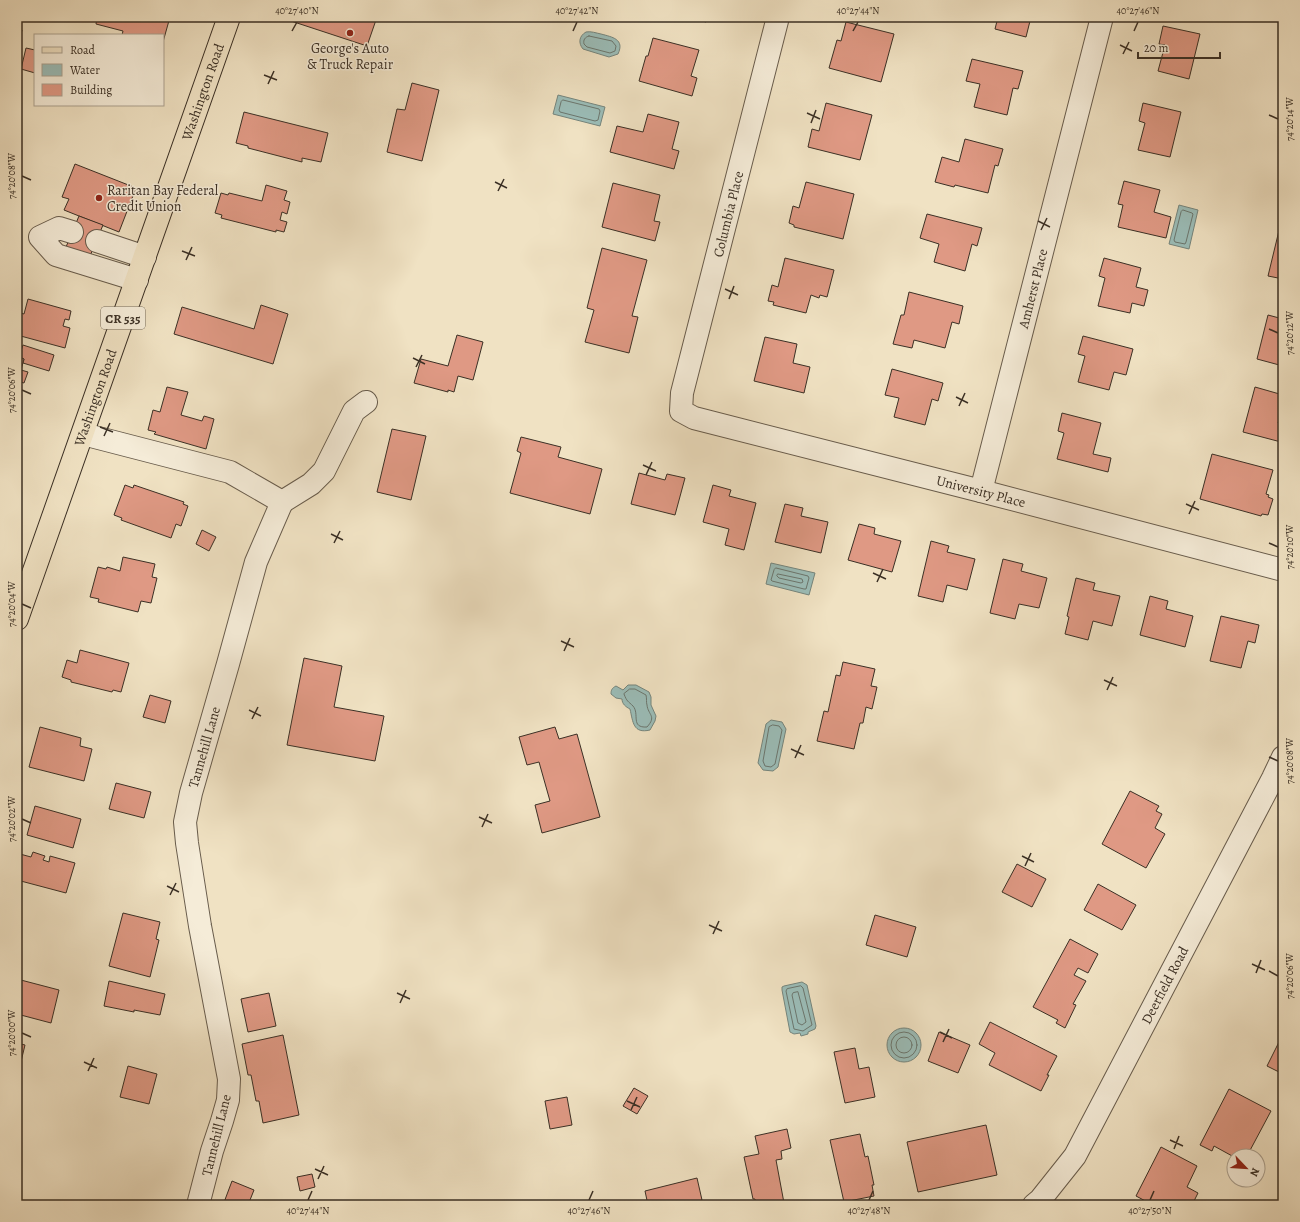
<svg xmlns="http://www.w3.org/2000/svg" width="1300" height="1222" font-family="Alegreya,serif">
	<style>
		.water { fill: #9bbdb8; stroke: #75857d }
		.lines { fill: none; stroke-linecap: round; stroke-linejoin: round }
		.shore { stroke: #6b766e; stroke-width: 1 }
		.building { fill: #df9984; stroke: #3b3025 }
		.minor-casing { stroke: #685c4c; stroke-width: 24 }
		.major-casing { stroke: #3b3025; stroke-width: 24 }
		.minor { stroke: #f5ecd8; stroke-width: 22 }
		.major { stroke: #f0e2c3; stroke-width: 22 }
		.ticks { fill: none; stroke: #3b3025; stroke-width: 1.5 }
		.poi-dot { fill: #8f2418; stroke: #f5ecd8; stroke-width: 1.5 }
		.labels { text-anchor: middle; stroke-width: 3; stroke-linejoin: round; paint-order: stroke }
		.shield { fill: #f5ecd8; stroke: #73685b; stroke-width: 1 }
		.shield-label { font-size: 13px; font-weight: bold; fill: #3b3025 }
		.poi-label { font-size: 14px; fill: #3b3025; stroke: #f5ecd8 }
		.street-label { font-size: 14px; fill: #3b3025; stroke: #f5ecd8 }
		.neatline { fill: none; stroke: #3b3025; stroke-width: 1.5 }
		.ticks-label { font-size: 10px; text-anchor: middle; fill: #3b3025 }
	</style>
	<rect width="100%" height="100%" fill="#f0e2c3"/>
	<filter id="stains"><feTurbulence type="fractalNoise" baseFrequency=".005" numOctaves="4"/><feColorMatrix values="0 0 0 0 .2 0 0 0 0 .09 0 0 0 0 .02 0 0 0 .5 -.17"/></filter>
	<radialGradient id="worn" r=".72"><stop offset=".6" stop-color="#630" stop-opacity="0"/><stop offset="1" stop-color="#630" stop-opacity=".3"/></radialGradient>
	<g class="water">
		<path d="M 586,32 C 591,31 596,33 601,34 C 612,37 625,39 618,54 L 609,57 L 583,49 C 578,43 579,36 586,32 Z"/>
		<polygon points="558,95 605,107 600,126 553,114"/>
		<polygon points="1179,205 1198,210 1189,249 1169,244"/>
		<polygon points="771,563 815,573 809,595 766,584"/>
		<path d="M 628,685 L 636,685 L 649,692 L 651,697 L 651,705 L 656,716 L 655,721 L 650,730 C 633,734 633,722 630,709 C 626,707 622,704 622,699 L 616,698 L 611,694 C 611,690 612,688 616,686 L 623,690 Z"/>
		<polygon points="771,720 782,722 786,729 778,767 773,771 763,770 758,763 766,724"/>
		<polygon points="802,982 807,985 816,1026 815,1029 808,1032 808,1034 801,1036 800,1033 794,1034 790,1032 782,990 782,987 784,986"/>
		<circle cx="904" cy="1045" r="17"/>
	</g>
	<g class="lines">
		<g class="shore">
			<path d="M 589,36 L 612,41 L 616,46 L 615,51 L 610,53 L 587,47 L 584,44 C 583,40 585,37 589,36 Z"/>
			<polygon points="563,100 599,109 600,111 598,120 595,121 560,112 559,110 561,102"/>
			<polygon points="1183,210 1192,213 1193,214 1186,242 1185,244 1175,242 1174,240 1181,212"/>
			<polygon points="776,568 808,576 809,578 806,589 804,589 772,581 771,580 774,570"/>
			<polygon points="778,574 802,579 803,582 801,583 779,578 777,576"/>
			<path d="M 630,689 L 635,689 L 646,695 C 647,699 646,702 647,705 C 648,715 657,716 647,727 C 630,728 640,714 633,706 C 628,701 627,702 624,694 Z"/>
			<polygon points="773,725 779,726 782,730 775,764 771,767 765,766 763,761 769,727"/>
			<polygon points="801,986 803,988 812,1025 803,1031 794,1029 786,991 787,989"/>
			<polygon points="798,992 806,1022 802,1025 798,1023 792,995 793,993"/>
			<circle cx="904" cy="1045" r="13"/>
			<circle cx="904" cy="1045" r="8"/>
		</g>
	</g>
	<g class="building">
		<polygon points="97,17 170,17 163,42 163,35 122,35 123,31 96,24"/>
		<polygon points="292,17 377,17 367,46 291,21"/>
		<polygon points="688,17 707,17 706,22"/>
		<polygon points="998,17 1031,17 1026,37 995,29"/>
		<polygon points="846,22 894,34 881,82 829,68 837,40 841,41"/>
		<polygon points="1163,26 1200,34 1189,79 1158,71 1165,45 1159,44"/>
		<polygon points="17,29 22,30 17,51"/>
		<polygon points="653,38 699,50 691,76 697,78 692,96 639,81 646,56 648,56"/>
		<polygon points="26,48 35,50 35,73 21,69"/>
		<polygon points="972,59 1023,71 1018,89 1013,88 1007,115 974,107 980,84 966,81"/>
		<polygon points="412,83 439,90 422,161 387,152 397,109 405,110"/>
		<polygon points="826,103 872,115 860,160 808,147 812,129 819,131"/>
		<polygon points="1143,103 1181,112 1170,157 1138,150 1145,123 1139,121"/>
		<polygon points="244,112 328,133 321,162 302,158 302,162 248,148 248,146 236,143"/>
		<polygon points="648,114 679,122 672,149 679,151 674,169 610,152 617,126 643,132"/>
		<polygon points="965,139 1003,149 998,166 995,165 988,193 955,185 954,187 935,182 942,157 959,162"/>
		<polygon points="75,164 136,188 119,232 64,210 69,199 62,197"/>
		<polygon points="1124,181 1160,190 1154,212 1171,217 1166,238 1118,227 1123,205 1118,204"/>
		<polygon points="806,182 854,194 843,239 794,227 794,225 789,223 793,206 799,208"/>
		<polygon points="613,183 660,195 654,221 660,222 655,241 602,227"/>
		<polygon points="266,185 287,191 284,200 290,202 287,214 282,212 280,220 287,222 284,232 276,230 276,232 221,218 222,215 215,213 221,193 228,195 229,193 262,201"/>
		<polygon points="927,214 982,228 977,246 972,244 965,271 934,262 939,244 920,238"/>
		<polygon points="1283,214 1283,279 1268,276"/>
		<polygon points="79,216 103,225 90,256 66,247"/>
		<polygon points="602,248 647,260 632,316 638,317 629,353 585,342 594,310 587,308"/>
		<polygon points="785,258 834,270 827,297 820,295 819,298 811,295 806,313 773,305 774,302 768,301 772,285 778,287"/>
		<polygon points="1104,258 1141,268 1136,287 1148,290 1144,306 1132,303 1130,313 1098,306 1105,278 1099,276"/>
		<polygon points="909,292 963,306 959,324 952,322 945,348 914,340 912,348 893,344 901,315 904,315"/>
		<polygon points="28,299 71,311 69,320 65,319 63,326 70,328 65,348 17,335 17,312 24,314"/>
		<polygon points="261,305 288,314 273,364 174,334 182,307 254,329"/>
		<polygon points="1268,315 1283,319 1283,366 1257,359"/>
		<polygon points="457,335 483,342 473,380 458,376 454,392 448,390 448,392 414,383 421,359 448,366"/>
		<polygon points="1083,336 1133,349 1126,375 1114,372 1109,390 1078,382 1085,356 1078,354"/>
		<polygon points="765,337 797,344 793,363 810,367 804,393 754,381"/>
		<polygon points="23,345 54,355 49,371 23,363 24,359 19,357"/>
		<polygon points="17,356 24,359 21,370 28,372 24,383 17,381"/>
		<polygon points="892,369 943,383 938,401 932,399 925,425 894,417 899,398 885,395"/>
		<polygon points="167,387 188,392 181,415 202,421 204,416 214,419 206,449 154,434 156,432 148,430 153,410 160,412"/>
		<polygon points="1255,387 1283,395 1283,406 1278,423 1283,424 1283,434 1281,442 1243,432"/>
		<polygon points="1062,413 1101,423 1093,454 1111,458 1108,472 1057,459 1064,433 1058,431"/>
		<polygon points="392,429 426,436 411,500 377,492"/>
		<polygon points="521,437 561,447 558,457 602,469 590,514 510,493 521,453 517,451"/>
		<polygon points="1212,454 1273,470 1266,494 1269,495 1268,497 1273,499 1268,515 1262,514 1261,516 1200,499"/>
		<polygon points="639,473 665,480 667,474 685,478 675,515 631,504"/>
		<polygon points="125,485 133,488 134,485 184,502 183,504 188,506 181,526 176,524 171,538 121,520 122,518 114,515"/>
		<polygon points="713,485 731,490 729,496 756,503 744,550 725,545 729,529 703,522"/>
		<polygon points="785,504 803,508 801,516 828,522 821,553 775,542"/>
		<polygon points="859,524 875,528 874,534 901,541 892,572 848,560"/>
		<polygon points="202,530 216,537 209,551 196,544"/>
		<polygon points="931,541 949,546 947,552 975,559 967,590 947,585 943,602 918,596"/>
		<polygon points="123,557 155,564 152,577 157,578 151,603 141,601 138,612 98,602 99,599 90,597 98,567 106,569 107,567 120,571"/>
		<polygon points="1003,559 1023,564 1021,571 1047,578 1039,608 1019,604 1015,619 990,613"/>
		<polygon points="1076,578 1095,583 1093,590 1120,596 1112,626 1093,621 1088,640 1065,634 1069,617 1067,616"/>
		<polygon points="1150,596 1168,601 1166,609 1193,616 1185,647 1140,635"/>
		<polygon points="1221,616 1259,625 1255,643 1248,641 1241,668 1210,661"/>
		<polygon points="80,650 129,663 121,692 113,690 112,692 71,682 71,680 62,677 67,660 77,663"/>
		<polygon points="304,658 342,666 334,707 384,716 375,761 287,745"/>
		<polygon points="843,662 875,669 871,686 877,687 872,709 866,707 863,723 860,723 854,749 817,741 824,711 828,712 836,675 840,676"/>
		<polygon points="150,695 171,701 165,723 143,717"/>
		<polygon points="40,727 81,738 80,746 92,749 84,781 29,767"/>
		<polygon points="555,727 559,739 577,734 600,817 542,833 535,805 550,801 539,762 527,765 519,737"/>
		<polygon points="116,783 151,792 144,818 109,809"/>
		<polygon points="1130,791 1159,806 1156,811 1162,814 1155,828 1165,834 1146,868 1102,844"/>
		<polygon points="35,806 81,819 73,848 27,835"/>
		<polygon points="33,852 45,856 43,860 49,862 50,856 75,863 66,893 17,880 17,866 20,854 31,857"/>
		<polygon points="1017,864 1046,879 1032,907 1002,892"/>
		<polygon points="1098,884 1136,905 1122,930 1084,910"/>
		<polygon points="123,913 160,922 156,939 159,940 150,977 109,966"/>
		<polygon points="875,915 916,927 907,957 866,945"/>
		<polygon points="1070,939 1098,954 1088,973 1078,968 1074,975 1086,981 1073,1004 1076,1005 1065,1028 1056,1023 1058,1020 1033,1007"/>
		<polygon points="17,979 59,990 51,1023 17,1014"/>
		<polygon points="109,981 165,994 160,1015 134,1010 134,1012 104,1006"/>
		<polygon points="269,993 276,1026 248,1032 241,999"/>
		<polygon points="990,1022 1057,1056 1047,1075 1049,1075 1041,1091 989,1065 995,1053 979,1044"/>
		<polygon points="939,1032 970,1045 958,1073 928,1061"/>
		<polygon points="1283,1034 1283,1074 1267,1066"/>
		<polygon points="283,1035 299,1115 263,1123 259,1101 256,1101 251,1075 248,1075 242,1044"/>
		<polygon points="17,1043 25,1045 17,1078"/>
		<polygon points="855,1048 859,1069 869,1067 875,1097 845,1103 834,1052"/>
		<polygon points="128,1066 157,1074 149,1104 120,1097"/>
		<polygon points="634,1088 648,1096 637,1114 623,1106"/>
		<polygon points="1229,1089 1271,1111 1247,1156 1234,1157 1214,1146 1212,1151 1200,1145"/>
		<polygon points="567,1097 572,1125 550,1129 545,1101"/>
		<polygon points="986,1125 997,1175 918,1192 907,1142"/>
		<polygon points="787,1129 791,1148 781,1151 782,1159 776,1160 784,1203 775,1205 756,1205 755,1199 753,1199 744,1157 759,1154 755,1136"/>
		<polygon points="860,1134 865,1157 868,1156 874,1185 872,1185 874,1196 844,1202 830,1140"/>
		<polygon points="1161,1147 1197,1166 1187,1187 1198,1193 1192,1205 1153,1205 1136,1196"/>
		<polygon points="312,1174 315,1187 300,1191 297,1177"/>
		<polygon points="697,1178 702,1200 699,1201 700,1205 648,1205 645,1191"/>
		<polygon points="232,1181 254,1190 248,1205 223,1205"/>
	</g>
	<g class="lines">
		<g class="minor-casing">
			<g id="minor">
				<path id="s1" d="M 778,17 L 682,393 L 681,411 L 694,418 L 981,491 L 1283,570"/>
				<polyline points="72,232 59,228 40,237 56,255 137,280"/>
				<polyline points="97,241 145,257"/>
				<polyline points="83,434 230,472 282,502 256,562 228,664 191,793 185,822 187,843 200,926 229,1079 228,1100 222,1121 212,1151 198,1205"/>
				<path id="s2" d="M 981,491 L 1102,17"/>
				<polyline points="282,502 311,484 324,471 354,411 366,402"/>
				<path id="s3" d="M 1034,1205 L 1040,1200 L 1075,1156 L 1273,778 L 1283,757"/>
			</g>
		</g>
		<g class="major-casing">
			<g id="major">
				<path id="s4" d="M 17,619 L 229,17"/>
			</g>
		</g>
		<use href="#minor" class="minor"/>
		<use href="#major" class="major"/>
	</g>
	<path class="ticks" d="M 292,31 L 297,22M 573,31 L 577,22M 853,31 L 858,22M 1134,31 L 1138,22M 1120,45 L 1132,51M 1123,54 L 1129,42M 264,75 L 277,80M 268,84 L 274,71M 807,113 L 820,119M 1269,115 L 1278,119M 811,123 L 816,110M 22,176 L 31,180M 495,182 L 507,188M 498,191 L 504,179M 1038,221 L 1050,227M 1041,230 L 1047,218M 182,251 L 195,256M 186,260 L 192,247M 725,289 L 738,295M 729,299 L 734,286M 1269,329 L 1278,333M 413,358 L 425,364M 416,367 L 422,355M 22,390 L 31,394M 956,397 L 968,403M 959,406 L 965,393M 100,427 L 113,432M 104,436 L 110,423M 643,465 L 656,471M 646,475 L 652,462M 1186,504 L 1199,510M 1189,514 L 1195,501M 331,534 L 343,540M 334,543 L 340,531M 1269,543 L 1278,547M 873,573 L 886,579M 877,582 L 883,569M 22,604 L 31,608M 561,641 L 574,647M 564,651 L 570,638M 1104,680 L 1117,686M 1107,690 L 1113,677M 249,710 L 261,716M 252,719 L 258,707M 791,749 L 804,755M 1269,757 L 1278,761M 795,758 L 801,745M 479,817 L 492,823M 22,819 L 31,823M 482,827 L 488,814M 1022,856 L 1034,862M 1025,866 L 1031,853M 167,886 L 179,892M 170,895 L 176,883M 709,925 L 722,931M 713,934 L 719,921M 1252,964 L 1265,970M 1269,971 L 1278,976M 1256,973 L 1261,960M 397,993 L 410,999M 400,1003 L 406,990M 940,1032 L 952,1038M 22,1033 L 31,1037M 943,1042 L 949,1029M 84,1062 L 97,1068M 88,1071 L 94,1058M 627,1101 L 640,1107M 631,1110 L 637,1097M 1170,1140 L 1183,1146M 1174,1149 L 1179,1136M 315,1169 L 328,1175M 318,1179 L 324,1166M 308,1200 L 312,1191M 589,1200 L 593,1191M 869,1200 L 873,1191M 1150,1200 L 1154,1191"/>
	<g class="poi-dot">
		<circle cx="350" cy="33" r="4"/>
		<circle cx="99" cy="198" r="4"/>
	</g>
	<g class="labels">
		<rect class="shield" x="101" y="307" width="44" height="22" rx="3"/>
		<g class="shield-label">
			<text x="123" y="323">CR 535</text>
		</g>
		<g class="poi-label">
			<text x="350" y="53">George's Auto<tspan x="350" dy="16">&amp; Truck Repair</tspan></text>
			<text x="107" y="195" text-anchor="start">Raritan Bay Federal<tspan x="107" dy="16">Credit Union</tspan></text>
		</g>
		<g class="street-label">
			<text dy="5" stroke="none"><textPath href="#s4" startOffset="559">Washington Road</textPath></text>
			<text transform="translate(728 214) rotate(-76)" y="5">Columbia Place</text>
			<text dy="5" stroke="none"><textPath href="#s2" startOffset="209">Amherst Place</textPath></text>
			<text dy="5" stroke="none"><textPath href="#s4" startOffset="235">Washington Road</textPath></text>
			<text dy="5" stroke="none"><textPath href="#s1" startOffset="717">University Place</textPath></text>
			<text transform="translate(204 747) rotate(-74)" y="5">Tannehill Lane</text>
			<text dy="5" stroke="none"><textPath href="#s3" startOffset="257">Deerfield Road</textPath></text>
			<text transform="translate(216 1135) rotate(-76)" y="5">Tannehill Lane</text>
		</g>
	</g>
	<rect width="1300" height="1222" fill="none" stroke="#f0e2c3" stroke-width="44"/>
	<rect x="34" y="34" width="130" height="72" fill="#f5ecd8" stroke="#aba190"/>
	<rect x="42" y="47" width="20" height="6" fill="#f0e2c3" stroke="#aba190"/>
	<text x="70" y="54" font-size="12" fill="#3b3025">Road</text>
	<rect x="42" y="64" width="20" height="12" fill="#9bbdb8" stroke="#aba190"/>
	<text x="70" y="74" font-size="12" fill="#3b3025">Water</text>
	<rect x="42" y="84" width="20" height="12" fill="#df9984" stroke="#aba190"/>
	<text x="70" y="94" font-size="12" fill="#3b3025">Building</text>
	<g transform="translate(1246 1168) rotate(115)"><circle r="19" fill="#f5ecd8" stroke="#aba190"/>
	<path d="M0-3L7 15L0 10L-7 15Z" fill="#8f2418"/>
	<text y="-6" font-size="11" font-weight="bold" text-anchor="middle" fill="#3b3025">N</text>
	</g>
	<path d="M1138 52v6h82v-6" fill="none" stroke="#3b3025" stroke-width="2"/>
	<text x="1144" y="52" font-size="12" fill="#3b3025" stroke="#f5ecd8" stroke-width="3" paint-order="stroke">20 m</text>
	<rect x="22" y="22" width="1256" height="1178" class="neatline"/>
	<g class="ticks-label">
		<text x="297" y="14">40°27'40"N</text>
		<text x="577" y="14">40°27'42"N</text>
		<text x="858" y="14">40°27'44"N</text>
		<text x="1138" y="14">40°27'46"N</text>
		<text transform="translate(1289 119) rotate(-90)" y="4">74°20'14"W</text>
		<text transform="translate(11 176) rotate(-90)" y="4">74°20'08"W</text>
		<text transform="translate(1289 333) rotate(-90)" y="4">74°20'12"W</text>
		<text transform="translate(11 390) rotate(-90)" y="4">74°20'06"W</text>
		<text transform="translate(1289 547) rotate(-90)" y="4">74°20'10"W</text>
		<text transform="translate(11 604) rotate(-90)" y="4">74°20'04"W</text>
		<text transform="translate(1289 761) rotate(-90)" y="4">74°20'08"W</text>
		<text transform="translate(11 819) rotate(-90)" y="4">74°20'02"W</text>
		<text transform="translate(1289 976) rotate(-90)" y="4">74°20'06"W</text>
		<text transform="translate(11 1033) rotate(-90)" y="4">74°20'00"W</text>
		<text x="308" y="1214">40°27'44"N</text>
		<text x="589" y="1214">40°27'46"N</text>
		<text x="869" y="1214">40°27'48"N</text>
		<text x="1150" y="1214">40°27'50"N</text>
	</g>
	<rect width="100%" height="100%" filter="url(#stains)"/>
	<rect width="100%" height="100%" fill="url(#worn)"/>
</svg>
